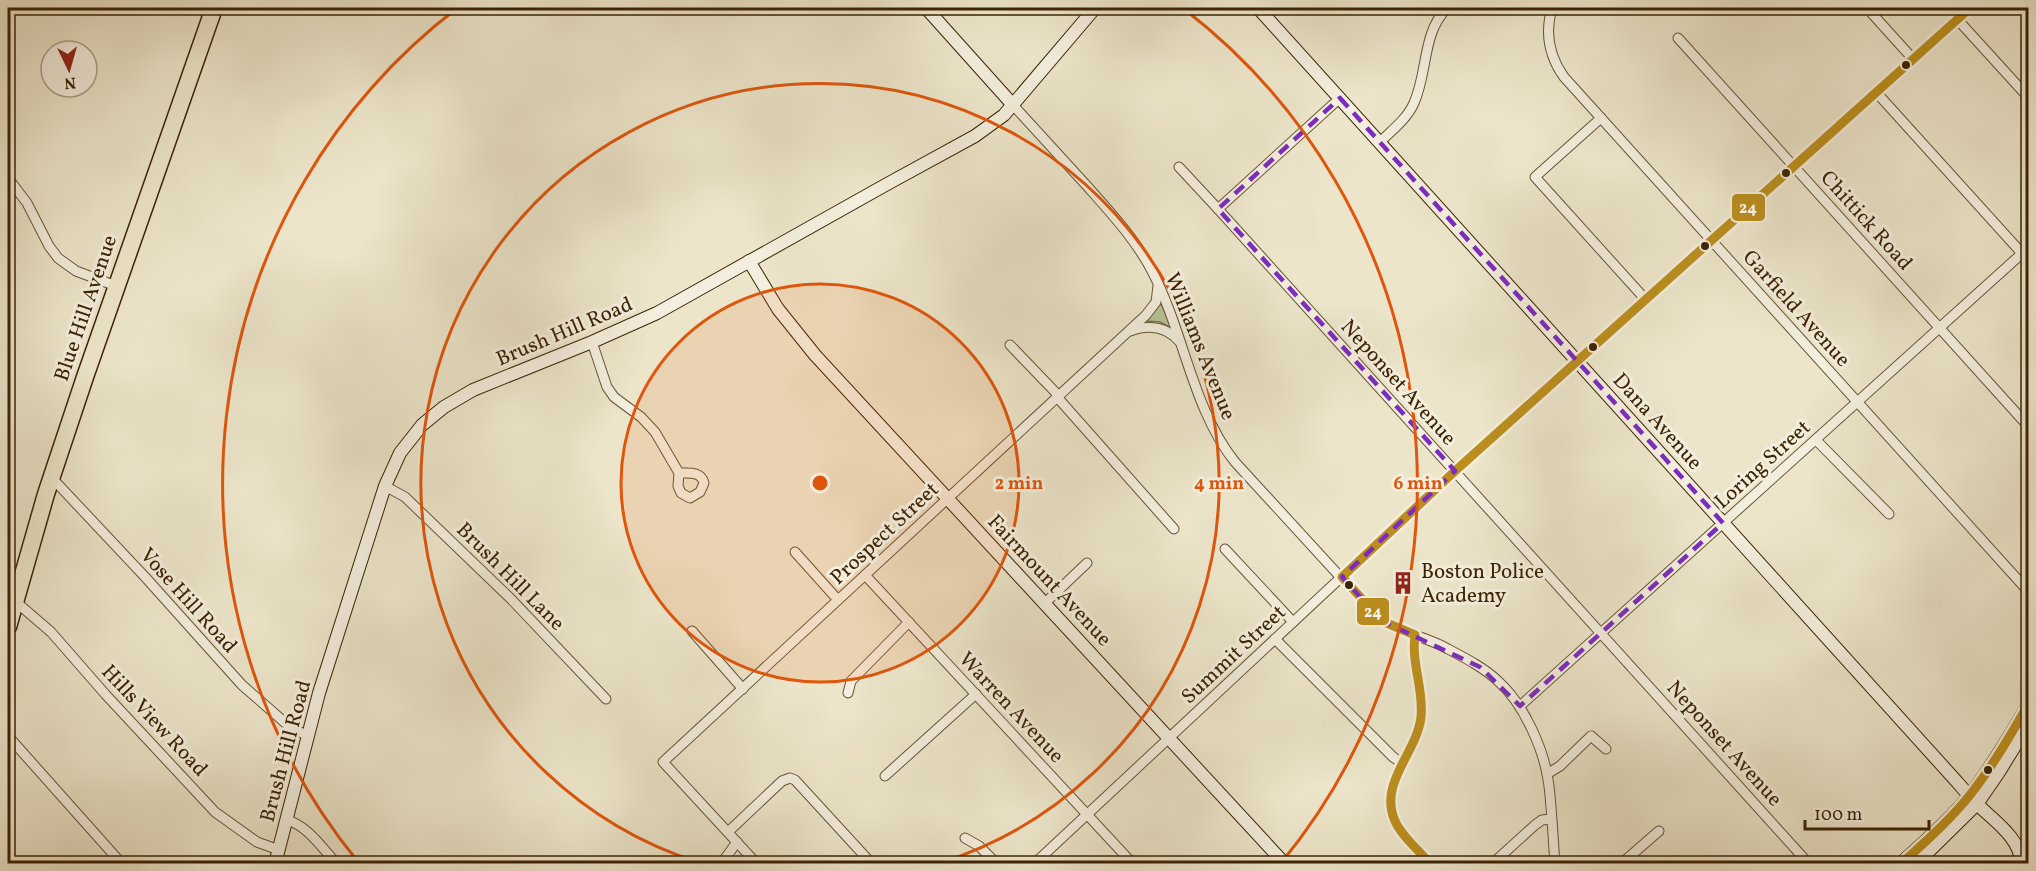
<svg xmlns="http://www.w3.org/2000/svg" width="2036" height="871" font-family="Vollkorn,serif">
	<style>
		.green { fill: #b7c597; stroke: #7a744d; stroke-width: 1.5 }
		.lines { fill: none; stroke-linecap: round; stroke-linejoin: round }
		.street-casing { stroke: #685435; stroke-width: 11 }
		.secondary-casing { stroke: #3c2303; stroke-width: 14 }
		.highway-casing { stroke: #3c2303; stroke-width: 19 }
		.street { stroke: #f3eedd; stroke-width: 9 }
		.secondary { stroke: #f3eedd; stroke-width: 12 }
		.highway { stroke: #ece5ca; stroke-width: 16 }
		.bus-1-casing { stroke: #f3eedd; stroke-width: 14 }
		.bus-1 { stroke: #bb8e1e; stroke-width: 9 }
		.marked { fill: none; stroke: #7b2cbf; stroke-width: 4.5; stroke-dasharray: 12 8; stroke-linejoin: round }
		.ring { fill: none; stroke: #df560c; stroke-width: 3 }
		.bus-dot { fill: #3c2303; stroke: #f3eedd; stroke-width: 2 }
		.labels { text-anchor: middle; stroke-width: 6; stroke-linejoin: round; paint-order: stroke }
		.street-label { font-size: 21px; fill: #3c2303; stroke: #f3eedd }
		.poi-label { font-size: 21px; fill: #3c2303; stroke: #f3eedd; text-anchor: start }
		.centre { fill: #df560c; stroke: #f3eedd; stroke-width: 3 }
		.ring-label { font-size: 18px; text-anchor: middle; font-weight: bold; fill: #df560c; stroke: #f3eedd; stroke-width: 6; stroke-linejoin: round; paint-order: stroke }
		.line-badge { stroke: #f3eedd; stroke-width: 2 }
		.badge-label { font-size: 16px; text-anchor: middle; font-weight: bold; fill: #fff }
	</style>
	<rect width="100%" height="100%" fill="#ece5ca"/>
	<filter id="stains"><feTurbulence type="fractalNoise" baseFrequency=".00333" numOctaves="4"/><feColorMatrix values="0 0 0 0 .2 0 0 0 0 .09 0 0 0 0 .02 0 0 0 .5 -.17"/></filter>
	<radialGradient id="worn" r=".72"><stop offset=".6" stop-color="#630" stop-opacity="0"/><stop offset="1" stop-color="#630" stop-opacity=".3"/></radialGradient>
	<polygon class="green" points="1161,303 1171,328 1160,322 1146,321"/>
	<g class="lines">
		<g class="street-casing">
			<g id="street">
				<path d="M 1552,8 C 1545,32 1549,56 1564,77 L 2028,591"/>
				<polyline points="1867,8 1913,59"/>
				<polyline points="1957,19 2028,97"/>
				<polyline points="1678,38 2028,426"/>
				<polyline points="1876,92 2028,260"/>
				<path d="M 1013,105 C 1038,132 1062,159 1087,186 C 1111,213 1137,241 1153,273 C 1184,333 1193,410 1235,462 L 1377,617 C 1398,633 1426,636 1448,649 C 1465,658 1483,667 1498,681 C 1524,704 1545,751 1549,786 C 1552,812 1553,838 1555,864"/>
				<polyline points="1601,118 1535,177 1646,300"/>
				<path d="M 1380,142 C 1392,130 1407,119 1414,103 C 1428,72 1422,33 1447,8"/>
				<polyline points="1179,167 1218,209 1809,864"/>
				<polyline points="8,178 27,203 49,246 58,258 76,271 116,286"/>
				<polyline points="1218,209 1340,98"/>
				<path d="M 1130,331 C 1149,324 1167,327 1180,342"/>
				<path d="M 592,342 L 607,387 L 614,397 L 641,417 L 655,432 L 679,473 L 678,486 L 681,493 L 690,498 L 700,492 L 704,483 C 701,471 689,473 679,473"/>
				<polyline points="1010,345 1059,396"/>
				<polyline points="1057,397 1174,529"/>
				<polyline points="1816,440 1889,514"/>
				<polyline points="52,478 146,578 242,685 290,727 308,736"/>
				<polyline points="385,486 405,497 511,599 606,699"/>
				<polyline points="1225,549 1293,622"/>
				<polyline points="795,552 838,600"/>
				<polyline points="865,575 1133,864"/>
				<polyline points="15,601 51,632 106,695 215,812 257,842 279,850"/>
				<polyline points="1045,603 1087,563"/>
				<polyline points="692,631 743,689"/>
				<path d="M 1415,635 C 1409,662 1423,690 1421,717 C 1417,752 1377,785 1395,821 C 1404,837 1419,849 1430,864"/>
				<polyline points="1275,639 1393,757 1403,764"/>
				<polyline points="848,693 851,681 909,622"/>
				<polyline points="1520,706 2028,248"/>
				<polyline points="8,736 122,864"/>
				<polyline points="1547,774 1560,766 1591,736 1606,749"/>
				<polyline points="885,776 976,694"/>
				<path d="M 287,820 C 308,826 322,848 337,864"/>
				<polyline points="728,832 782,781 790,778 795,780 872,864"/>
				<polyline points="965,838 979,846 997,864"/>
				<polyline points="721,864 737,842"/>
				<polyline points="757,864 663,762 1146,315 1156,302 1158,286"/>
				<polyline points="1034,864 1455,471 1970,8"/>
				<polyline points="1492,864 1535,825 1542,820 1551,819"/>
				<polyline points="1621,864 1659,831"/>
			</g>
		</g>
		<g class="secondary-casing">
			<g id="secondary">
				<polyline points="926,8 1013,105"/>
				<path d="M 1258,8 L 1958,783 C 1964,790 1970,797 1977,804 C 1993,820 2022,839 2021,864"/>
				<polyline points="749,261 778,309 815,355 1285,864"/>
				<polyline points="275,864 319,693 385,486 400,453 422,425 444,407 473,390 592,342 657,313 889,183 975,136 1004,115 1095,8"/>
				<path d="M 1900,864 C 1924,842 1950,820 1970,795 C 1992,767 2010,735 2028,705"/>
				<polyline points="1916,864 1977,804 1999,772 2028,725"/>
			</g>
		</g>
		<g class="highway-casing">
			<polyline id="highway" points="8,627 46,494 85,377 214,8"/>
		</g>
		<use href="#street" class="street"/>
		<use href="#secondary" class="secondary"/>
		<use href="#highway" class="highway"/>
		<g class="bus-1-casing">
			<g id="bus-1">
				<path d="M 1430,864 C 1419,850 1402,837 1395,821 C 1378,783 1417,753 1421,717 C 1424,690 1411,663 1415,635 L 1382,621 L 1342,577 L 1455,471 L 1970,8"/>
				<path d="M 1901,864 C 1925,842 1950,820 1970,795 C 1992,767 2010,736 2028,705"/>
			</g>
		</g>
		<use href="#bus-1" class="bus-1"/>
	</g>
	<path class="marked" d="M 1340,98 L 1723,523 L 1520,706 L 1480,667 L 1382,621 L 1342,577 L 1455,471 L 1218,209 Z"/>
	<circle cx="820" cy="483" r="199" fill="#df560c" fill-opacity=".12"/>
	<g class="ring">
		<circle cx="820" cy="483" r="199"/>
		<path d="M697 862A399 399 0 1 1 943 862"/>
		<path d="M359 863A598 598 0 0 1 456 9M1184 9A598 598 0 0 1 1281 863"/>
	</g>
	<defs>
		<g id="building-bare" transform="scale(1.8)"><path d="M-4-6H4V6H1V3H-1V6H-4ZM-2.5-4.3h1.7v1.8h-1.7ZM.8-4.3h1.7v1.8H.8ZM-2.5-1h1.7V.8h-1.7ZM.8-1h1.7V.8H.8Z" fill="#8f2418" stroke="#f3eedd" stroke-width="2.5" paint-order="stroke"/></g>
	</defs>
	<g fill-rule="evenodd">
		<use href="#building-bare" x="1403" y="583"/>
	</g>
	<g class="bus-dot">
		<circle cx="1906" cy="65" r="5"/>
		<circle cx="1786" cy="173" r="5"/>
		<circle cx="1705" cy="246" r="5"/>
		<circle cx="1593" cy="347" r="5"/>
		<circle cx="1349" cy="585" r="5"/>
		<circle cx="1988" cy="770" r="5"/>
	</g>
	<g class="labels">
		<g class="street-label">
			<text transform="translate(1867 220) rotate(48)" y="7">Chittick Road</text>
			<text transform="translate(85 308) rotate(-71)" y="7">Blue Hill Avenue</text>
			<text transform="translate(1797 308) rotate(48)" y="7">Garfield Avenue</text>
			<text transform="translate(564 331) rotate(-23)" y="7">Brush Hill Road</text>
			<text transform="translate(1201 346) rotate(68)" y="7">Williams Avenue</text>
			<text transform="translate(1399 382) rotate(48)" y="7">Neponset Avenue</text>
			<text transform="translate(1658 421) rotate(48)" y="7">Dana Avenue</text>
			<text transform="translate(1762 464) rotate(-42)" y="7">Loring Street</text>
			<text transform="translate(884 533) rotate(-43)" y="7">Prospect Street</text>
			<text transform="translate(511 576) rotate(45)" y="7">Brush Hill Lane</text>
			<text transform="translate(1050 580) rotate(47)" y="7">Fairmount Avenue</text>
			<text transform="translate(189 600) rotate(48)" y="7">Vose Hill Road</text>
			<text transform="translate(1233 654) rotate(-43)" y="7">Summit Street</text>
			<text transform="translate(1012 707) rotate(47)" y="7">Warren Avenue</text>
			<text transform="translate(155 720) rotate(47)" y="7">Hills View Road</text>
			<text transform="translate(1725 743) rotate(48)" y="7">Neponset Avenue</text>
			<text transform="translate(285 751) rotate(-75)" y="7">Brush Hill Road</text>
		</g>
		<g class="poi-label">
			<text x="1421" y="578">Boston Police<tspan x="1421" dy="24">Academy</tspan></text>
		</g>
	</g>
	<circle cx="820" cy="483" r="9" class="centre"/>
	<g class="ring-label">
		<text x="1019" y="489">2 min</text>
		<text x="1219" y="489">4 min</text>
		<text x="1418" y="489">6 min</text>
	</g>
	<g class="line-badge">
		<rect x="1731" y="193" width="35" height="29" rx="6" fill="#bb8e1e"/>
		<rect x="1356" y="597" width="34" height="29" rx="6" fill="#bb8e1e"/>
	</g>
	<g class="badge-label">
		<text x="1748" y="213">24</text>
		<text x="1373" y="617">24</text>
	</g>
	<rect width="2036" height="871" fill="none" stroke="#ece5ca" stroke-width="30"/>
	<rect x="9" y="9" width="2018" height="853" fill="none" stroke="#3c2303" stroke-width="3"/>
	<rect x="15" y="15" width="2006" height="841" fill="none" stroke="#3c2303" stroke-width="1.5"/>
	<g transform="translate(69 69) rotate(175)"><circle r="28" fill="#f3eedd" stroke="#aa9d86" stroke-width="1.5"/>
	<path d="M0-4.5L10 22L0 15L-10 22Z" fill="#8f2418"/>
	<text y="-9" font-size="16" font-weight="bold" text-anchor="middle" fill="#3c2303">N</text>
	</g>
	<path d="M1805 820v9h124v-9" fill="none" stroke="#3c2303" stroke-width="3"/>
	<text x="1814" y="820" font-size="18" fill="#3c2303" stroke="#f3eedd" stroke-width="4.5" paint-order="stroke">100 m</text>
	<rect width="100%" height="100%" filter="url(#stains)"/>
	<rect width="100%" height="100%" fill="url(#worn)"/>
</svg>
